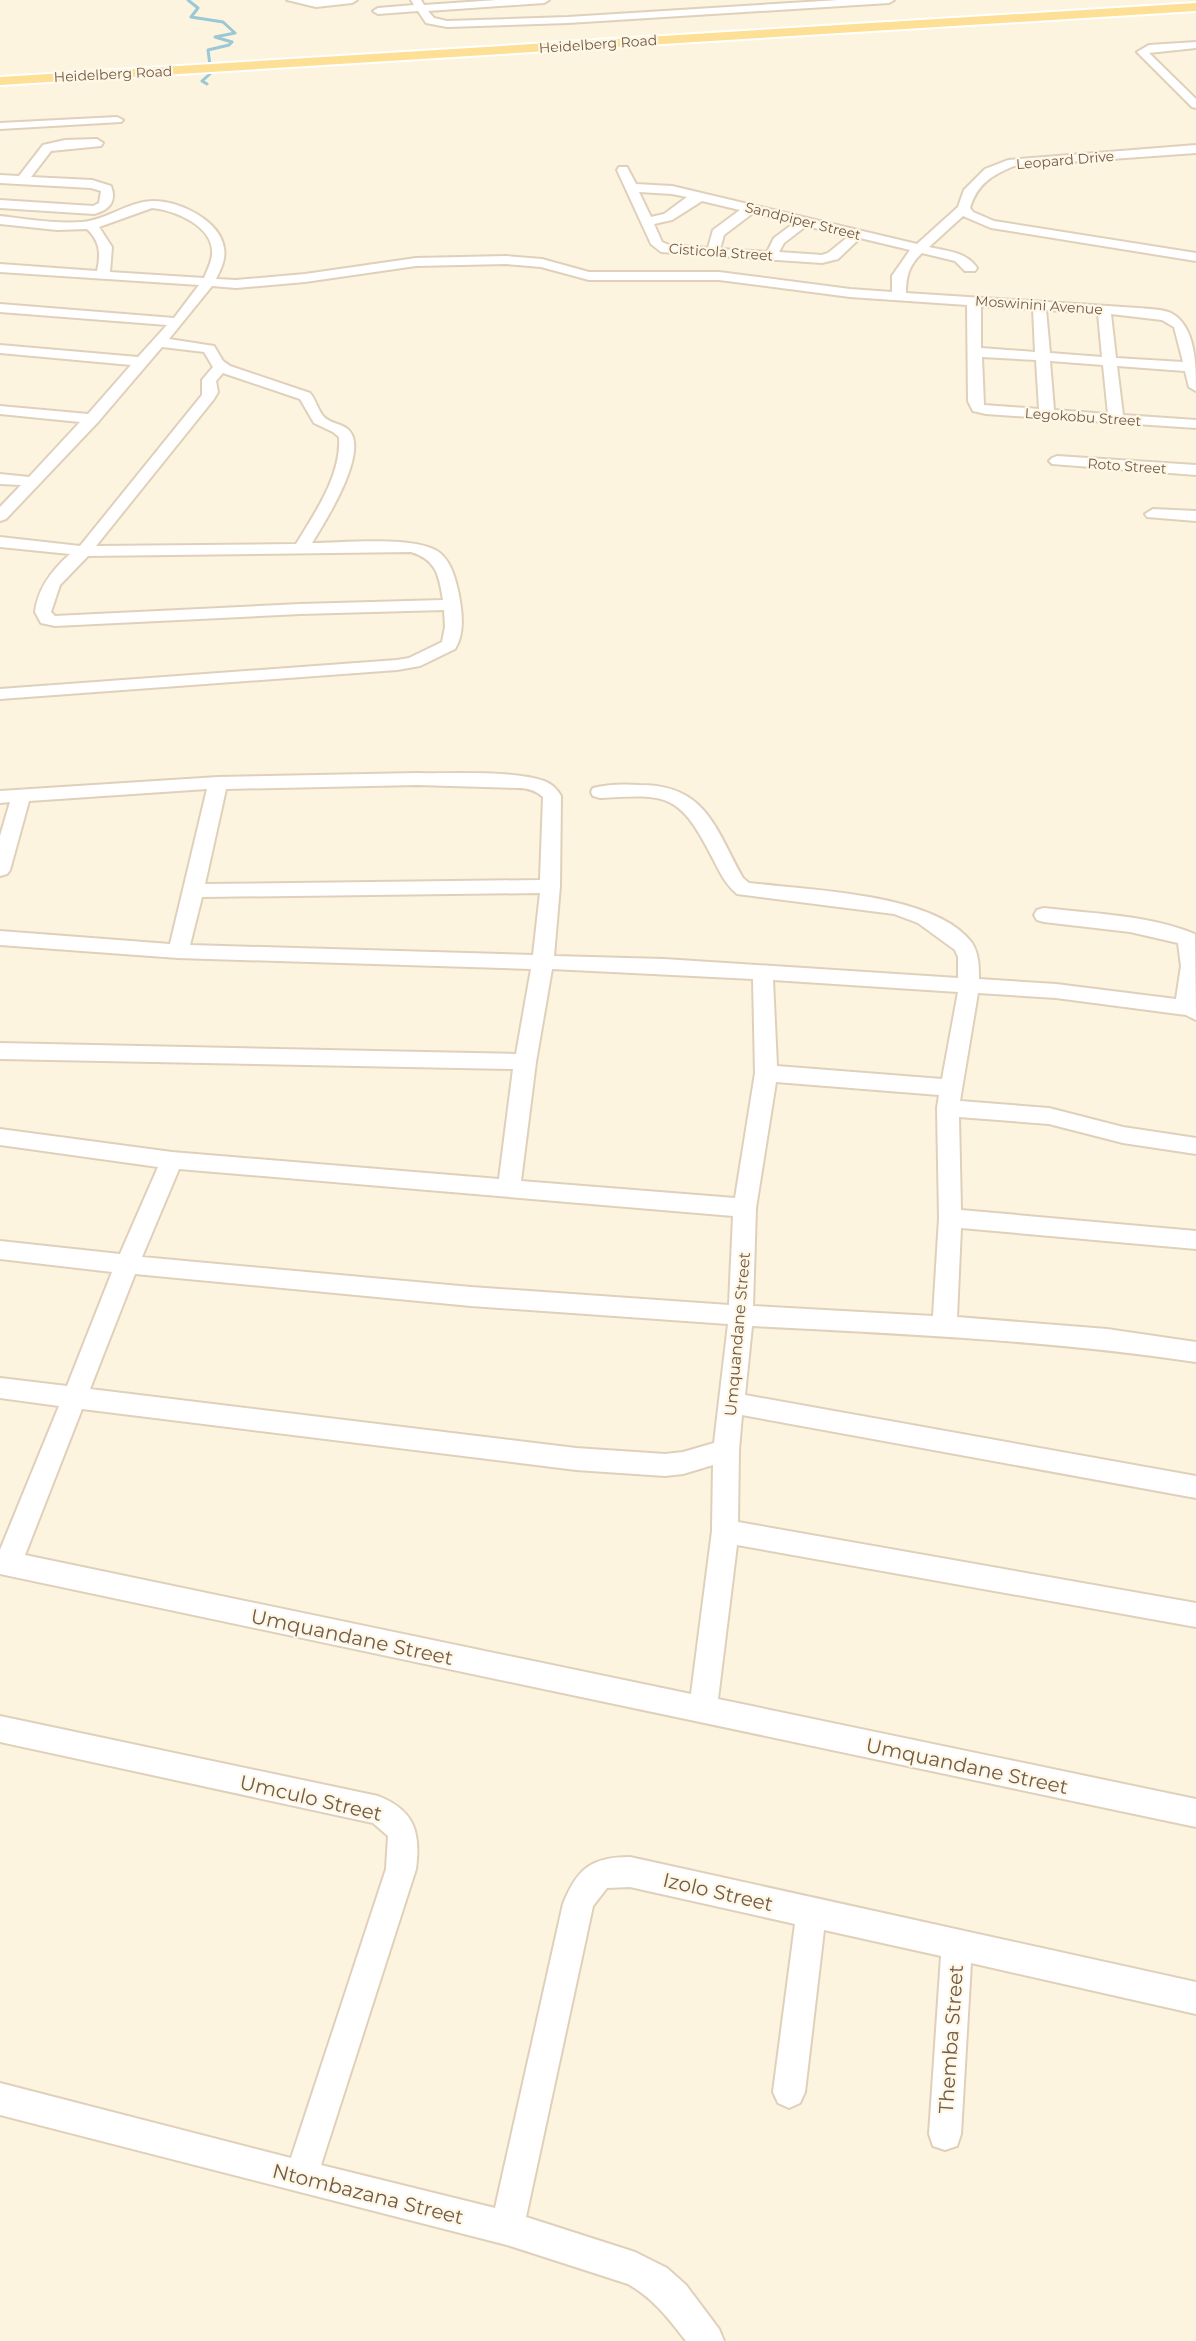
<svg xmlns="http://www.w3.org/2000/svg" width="1196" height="2341" font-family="Montserrat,sans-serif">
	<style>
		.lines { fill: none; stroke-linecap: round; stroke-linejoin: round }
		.stream { stroke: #99c8d7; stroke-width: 3 }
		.minor-casing { stroke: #e0d0bb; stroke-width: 4 }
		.major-casing { stroke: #fff; stroke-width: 4 }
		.minor { fill: #fff; fill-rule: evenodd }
		.major { fill: #fde095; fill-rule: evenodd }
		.labels { text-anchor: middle; stroke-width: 4.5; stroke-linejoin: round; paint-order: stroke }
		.far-street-label { font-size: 14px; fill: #725a46; stroke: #fff7e5 }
		.street-label { font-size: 16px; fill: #725a46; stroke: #fff7e5 }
		.near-street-label { font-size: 20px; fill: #725a46; stroke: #fff7e5 }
	</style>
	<rect width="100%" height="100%" fill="#fcf4de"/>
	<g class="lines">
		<polyline class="stream" points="188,0 198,8 191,17 223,22 235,33 215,37 232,42 229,45 208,50 211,73 202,81 207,84"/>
		<g class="minor-casing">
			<g id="minor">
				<polygon points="287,0 357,0 352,3 316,7"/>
				<polygon points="411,0 421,0 424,5 497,0 549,0 544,3 428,11 434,18 447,21 568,17 839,0 894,0 889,3 568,23 447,27 426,23 418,11 378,14 373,11 378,8 414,5"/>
				<polygon points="1196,42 1196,48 1149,53 1196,99 1196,108 1192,107 1137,52 1149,45"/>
				<polygon points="117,117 123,120 121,122 0,129 0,123"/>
				<path d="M 97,139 L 103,143 L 101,146 L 51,151 L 31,177 L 92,180 L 111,186 C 117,202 109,210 94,214 L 0,208 L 0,200 L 93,206 L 99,203 L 101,191 L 91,188 L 0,183 L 0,175 L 19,176 L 43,145 L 65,140 Z"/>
				<path d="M 1196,145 L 1196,153 L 1014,166 C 992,175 977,184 970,208 L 973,212 L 994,221 L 1196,253 L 1196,261 L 991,228 L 963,216 L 929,247 C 946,251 967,252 977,268 L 975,271 L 965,271 L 955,261 L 922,253 C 909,265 906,276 906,293 L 1138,308 C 1148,309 1162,309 1171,313 C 1196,326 1196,366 1196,391 L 1189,387 L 1185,371 L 1117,366 L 1123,415 L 1196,420 L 1196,428 L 986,414 L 973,411 L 968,401 L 967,305 L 850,297 L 719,280 L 589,280 L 541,267 L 506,264 L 416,266 L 305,282 L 236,288 L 212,286 L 169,339 L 214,346 L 223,361 L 230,366 L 310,393 C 316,400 318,411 324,417 C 332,425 345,423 351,433 C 366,457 325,522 312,543 C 342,543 418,535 440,553 C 452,563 456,581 459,595 C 462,612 465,633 455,649 L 420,666 L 397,670 L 0,699 L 0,689 L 397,660 L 409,658 L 442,642 L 445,627 L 444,610 L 300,614 L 55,626 L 41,623 L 35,612 C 38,588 52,570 70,554 L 0,547 L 0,537 L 80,546 L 202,395 L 202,380 L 213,367 L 204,352 L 162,347 L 98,422 L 6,519 L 0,521 L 0,507 L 21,485 L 0,484 L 0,474 L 29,477 L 80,422 L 0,414 L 0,406 L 88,414 L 131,365 L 0,353 L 0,345 L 138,357 L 167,325 L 0,312 L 0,304 L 174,318 L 199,285 L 0,272 L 0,264 L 97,271 C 101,254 100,241 87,229 L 57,230 L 0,224 L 0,216 C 27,219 55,224 82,222 C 107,220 127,202 152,201 C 178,200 220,220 224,248 C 226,259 221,269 216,279 L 236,280 L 305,274 L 416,258 L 506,256 L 542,259 L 589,272 L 719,272 L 850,289 L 892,292 L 892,276 L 910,250 L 860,238 L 838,259 L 822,263 L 661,252 L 651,244 L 617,170 L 619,167 L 627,167 L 636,184 L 672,186 L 917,244 L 958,207 L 964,190 L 985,169 L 1008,160 ZM 639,192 L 672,194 L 687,197 L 664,214 L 651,217 ZM 702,201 L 740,210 L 713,230 L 708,248 L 669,245 L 662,242 L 654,224 L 672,220 ZM 152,208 C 174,210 215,226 212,255 C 211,263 207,271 204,278 L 110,272 L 112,247 L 99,227 ZM 753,213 L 794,223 L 774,238 L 767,252 L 720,249 L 724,235 ZM 806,226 L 849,236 L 828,253 L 822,255 L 779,252 L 784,243 ZM 981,306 L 1033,309 L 1035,352 L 981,348 ZM 1046,310 L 1098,313 L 1102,357 L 1050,353 ZM 1111,314 L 1162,320 L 1174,327 L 1183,362 L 1116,358 ZM 982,357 L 1036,360 L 1039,409 L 984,405 ZM 1050,361 L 1103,365 L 1108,414 L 1054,410 ZM 223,373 L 300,399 L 314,423 L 333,432 L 339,437 C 342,474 315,513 296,544 L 96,546 L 214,399 L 218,392 L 216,381 ZM 411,552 C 437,560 439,576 443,600 L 300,604 L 55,616 L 51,612 L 60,585 L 88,556 Z"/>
				<polygon points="1057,456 1196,465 1196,475 1052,464 1049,461 1052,458"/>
				<polygon points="1153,509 1196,511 1196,521 1147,517 1145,514"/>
				<path d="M 417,773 C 451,774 514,770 544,781 C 552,784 557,789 561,796 L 560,886 L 554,956 L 664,959 L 958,978 L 958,957 L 955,950 L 918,923 L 894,914 L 737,894 C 724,883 719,870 711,855 C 679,793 667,794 600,798 L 593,796 L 591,792 L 593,788 C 608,784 625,784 640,785 C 706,785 715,828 743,878 L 749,883 C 808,890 936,893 972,943 C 979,954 979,967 979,979 L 1056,984 L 1176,999 L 1181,966 L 1178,943 L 1130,932 L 1044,922 L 1037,920 L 1034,915 L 1037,910 L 1044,908 C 1094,914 1149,915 1195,934 L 1196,1020 L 1186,1015 L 1056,998 L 978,993 L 960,1101 L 1049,1108 L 1123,1127 L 1196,1138 L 1196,1154 L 1123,1143 L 1049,1124 L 959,1117 L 961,1210 L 1196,1231 L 1196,1249 L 961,1228 L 957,1317 L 1107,1329 L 1196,1342 L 1196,1362 C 1049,1340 901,1334 752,1326 L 745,1395 L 1196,1476 L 1196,1498 L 742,1415 L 739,1450 L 738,1522 L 1196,1603 L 1196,1627 L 737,1545 L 718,1699 L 1196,1799 L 1196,1827 L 0,1574 L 0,1550 L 59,1406 L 0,1398 L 0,1378 L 67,1386 L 112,1272 L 0,1259 L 0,1241 L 120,1254 L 158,1167 L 0,1145 L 0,1129 L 172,1152 L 499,1179 L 513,1069 L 0,1059 L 0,1043 L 516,1054 L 531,969 L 178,958 L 0,945 L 0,931 L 170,944 L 207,789 L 29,801 L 10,870 L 7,874 L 0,876 L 0,836 L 10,802 L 0,803 L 0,791 L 218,777 ZM 417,785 L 518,788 C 528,788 535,790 543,797 L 540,880 L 205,884 L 226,789 ZM 540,893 L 533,955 L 190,945 L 202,897 ZM 552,969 L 753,979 L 755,1073 L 735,1198 L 521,1181 L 536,1062 ZM 773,980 L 958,992 L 942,1079 L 777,1066 ZM 776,1082 L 939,1095 L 937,1108 L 939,1218 L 933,1316 L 753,1306 L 756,1208 ZM 179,1169 L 733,1216 L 729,1305 L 471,1287 L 142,1257 ZM 135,1274 L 471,1306 L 728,1324 L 714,1443 L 683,1452 L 665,1454 L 576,1448 L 90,1389 ZM 82,1409 L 576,1470 L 665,1476 L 683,1474 L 713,1465 L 712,1531 L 691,1694 L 25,1555 Z"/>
				<path d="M 0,1716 L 378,1796 C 414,1810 421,1832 416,1869 L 321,2165 L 495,2208 L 563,1904 C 577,1869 591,1857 630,1857 L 1196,1982 L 1196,2014 L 971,1963 L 961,2134 L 957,2146 L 945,2150 L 933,2146 L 929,2134 L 941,1956 L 824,1930 L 805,2092 L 800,2103 L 789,2108 L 778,2103 L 773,2092 L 795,1924 L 630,1887 L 607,1888 L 593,1906 L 526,2217 L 635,2252 L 667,2268 L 686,2285 L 719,2329 L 724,2341 L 686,2341 C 668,2318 653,2298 628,2284 L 507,2245 L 0,2115 L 0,2083 L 291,2158 L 386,1869 L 388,1836 L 373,1823 L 0,1742 Z"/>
			</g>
		</g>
		<g class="major-casing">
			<polygon id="major" points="1196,3 1196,11 0,85 0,77"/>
		</g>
		<use href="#minor" class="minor"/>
		<use href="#major" class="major"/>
	</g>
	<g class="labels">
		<g class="far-street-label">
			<text transform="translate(598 44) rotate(-4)" y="5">Heidelberg Road</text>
			<text transform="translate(113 74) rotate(-3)" y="5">Heidelberg Road</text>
			<text transform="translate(1065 160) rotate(-5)" y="5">Leopard Drive</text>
			<text transform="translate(803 221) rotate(14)" y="5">Sandpiper Street</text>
			<text transform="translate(721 252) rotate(4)" y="5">Cisticola Street</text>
			<text transform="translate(1039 305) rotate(4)" y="5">Moswinini Avenue</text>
			<text transform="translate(1083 417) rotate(4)" y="5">Legokobu Street</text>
			<text transform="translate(1127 466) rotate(4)" y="5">Roto Street</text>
		</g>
		<g class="street-label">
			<text transform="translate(737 1334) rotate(-85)" y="6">Umquandane Street</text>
		</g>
		<g class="near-street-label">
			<text transform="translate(352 1637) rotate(12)" y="7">Umquandane Street</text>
			<text transform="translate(967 1766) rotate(12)" y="7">Umquandane Street</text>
			<text transform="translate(311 1798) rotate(13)" y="7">Umculo Street</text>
			<text transform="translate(718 1892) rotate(13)" y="7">Izolo Street</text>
			<text transform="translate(951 2039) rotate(-86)" y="7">Themba Street</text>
			<text transform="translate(368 2194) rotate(14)" y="7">Ntombazana Street</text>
		</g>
	</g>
</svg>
